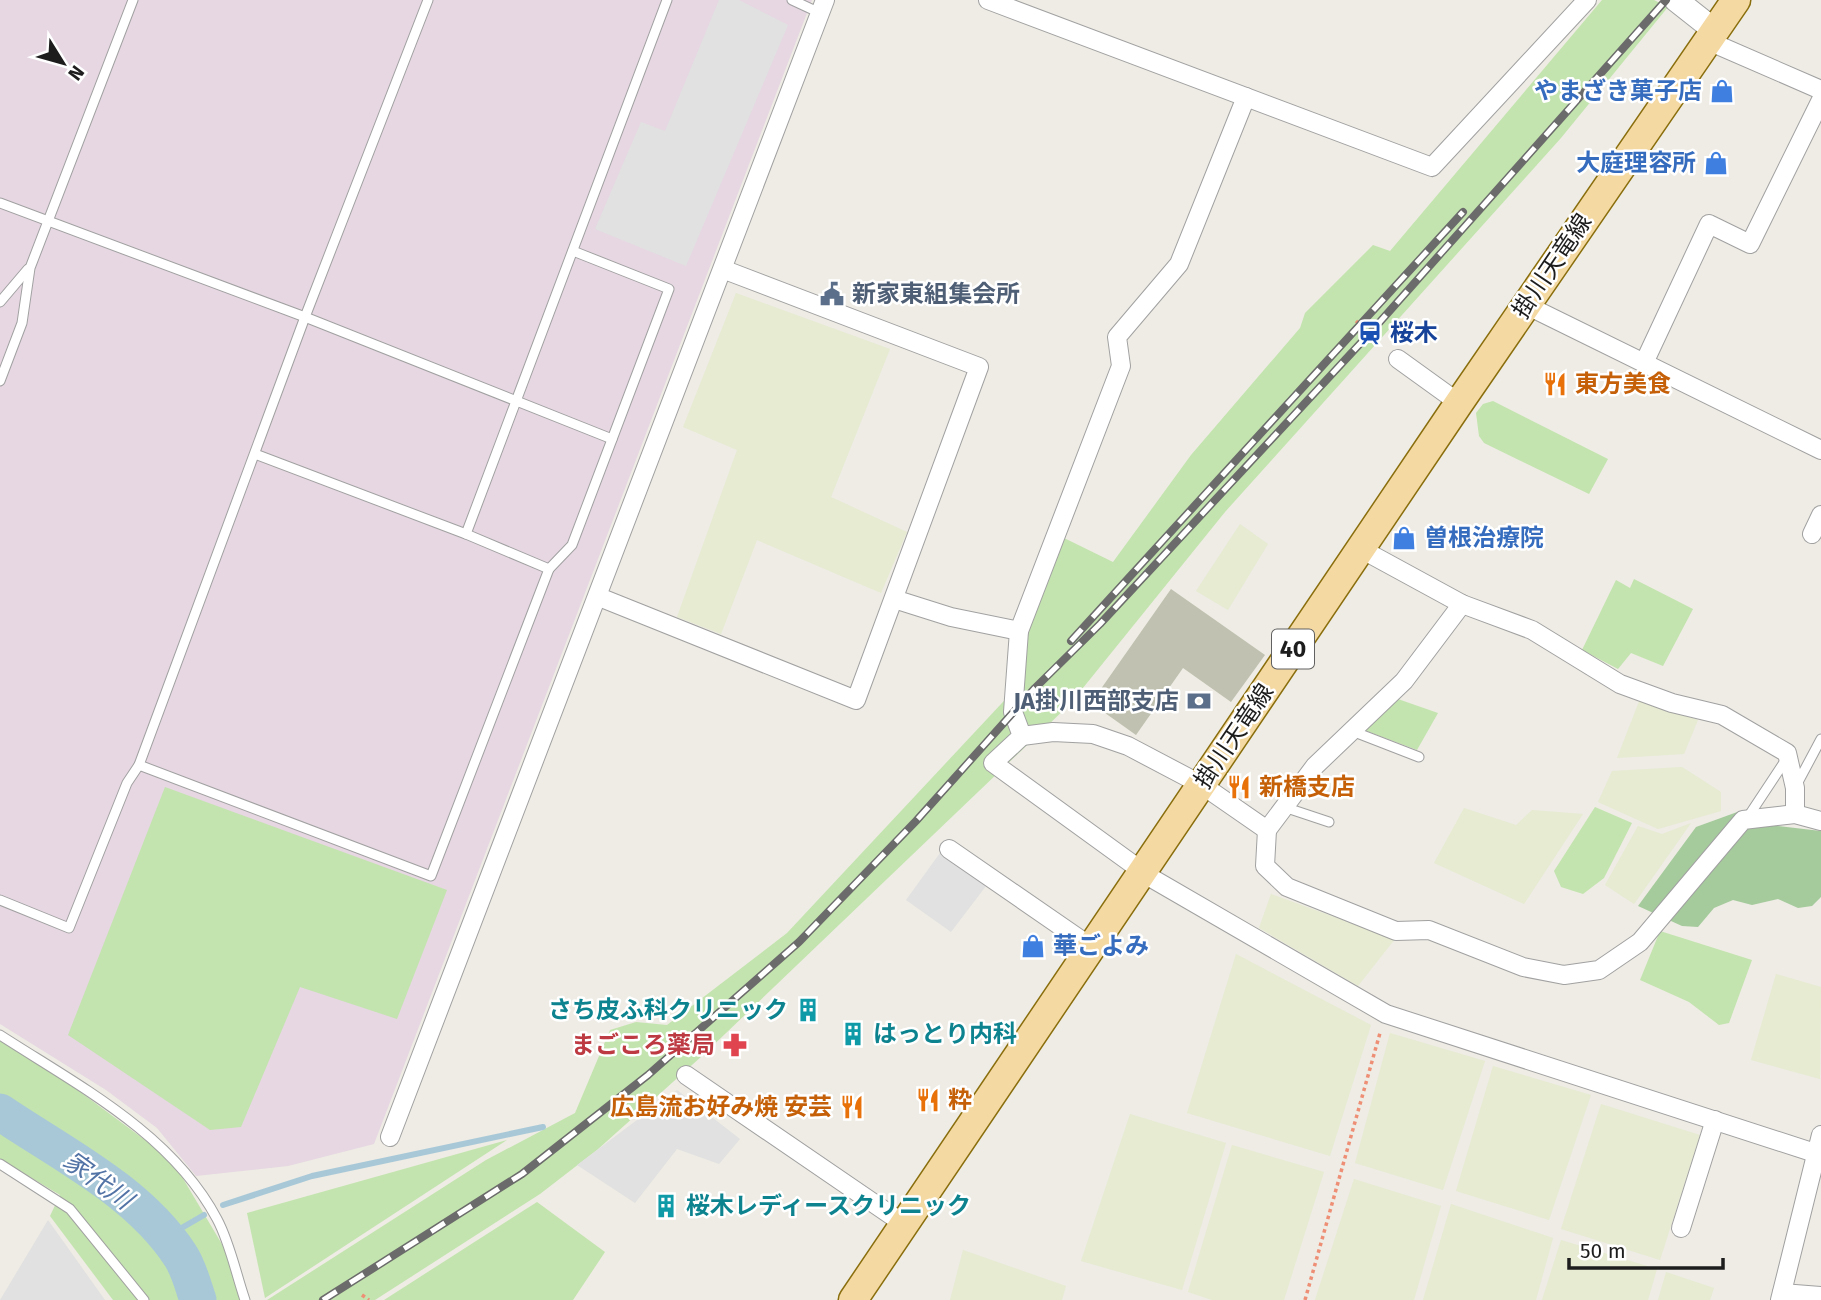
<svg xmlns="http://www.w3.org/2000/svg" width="1821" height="1300" font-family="'Fira Sans','Noto Sans JP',sans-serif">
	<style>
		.industrial { fill: #e6d7e2 }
		.construction { fill: #c0c1b0 }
		.farmland { fill: #e6ebd1 }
		.grass { fill: #c3e4ae }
		.forest { fill: #a5ca9c }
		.parking { fill: #e1e1e1 }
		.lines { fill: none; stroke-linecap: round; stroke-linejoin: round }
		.stream { stroke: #a8c8d8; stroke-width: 6 }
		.river { stroke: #a8c8d8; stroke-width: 37 }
		.service-casing { stroke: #a1a1a1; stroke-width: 11 }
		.minor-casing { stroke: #a1a1a1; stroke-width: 20 }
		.tertiary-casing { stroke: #a1a1a1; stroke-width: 25 }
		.primary-casing { stroke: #8a6e0d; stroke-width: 31 }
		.path { stroke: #ee8e75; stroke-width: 3.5; stroke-dasharray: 3.5 3.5; stroke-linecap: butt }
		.service { stroke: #fff; stroke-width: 9 }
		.minor { stroke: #fff; stroke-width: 18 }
		.tertiary { stroke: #fff; stroke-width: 23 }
		.primary { stroke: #f4d9a3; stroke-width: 28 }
		.rail-casing { stroke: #6b6b6b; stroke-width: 8 }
		.rail { stroke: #fff; stroke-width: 5; stroke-dasharray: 16; stroke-linecap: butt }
		.labels { text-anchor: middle; stroke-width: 5; stroke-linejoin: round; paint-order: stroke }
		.shield { fill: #fff; stroke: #616161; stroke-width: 2 }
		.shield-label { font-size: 23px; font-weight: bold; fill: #1d1d1d }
		.shop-label { font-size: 24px; font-weight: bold; fill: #366cbe; stroke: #fff; text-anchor: end }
		.street-label { font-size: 24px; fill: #1d1d1d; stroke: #fff }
		.service-label { font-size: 24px; font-weight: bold; fill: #4e5e75; stroke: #fff; text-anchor: start }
		.transit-label { font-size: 24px; font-weight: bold; fill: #164399; stroke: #fff; text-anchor: start }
		.food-label { font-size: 24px; font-weight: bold; fill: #c56008; stroke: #fff; text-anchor: start }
		.culture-label { font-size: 24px; font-weight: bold; fill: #0d838f; stroke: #fff; text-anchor: start }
		.health-label { font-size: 24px; font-weight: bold; fill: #be3a42; stroke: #fff; text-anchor: end }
		.water-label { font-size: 26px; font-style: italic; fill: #5273a5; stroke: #fff }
	</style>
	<rect width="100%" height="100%" fill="#eeece4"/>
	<polygon class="industrial" points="0,0 812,0 374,1144 288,1166 196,1176 157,1128 106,1090 0,1024"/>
	<polygon class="construction" points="1171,589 1265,655 1231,702 1183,668 1136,735 1091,703"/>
	<g class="farmland">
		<polygon points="736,293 890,349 831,497 907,532 881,593 757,540 721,634 677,617 737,450 683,427"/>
		<polygon points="1240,524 1268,544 1228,610 1196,591"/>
		<polygon points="1640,699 1698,720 1684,754 1617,758"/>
		<polygon points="1682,767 1721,792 1721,811 1658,829 1598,802 1612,771"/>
		<polygon points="1464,808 1516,825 1532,810 1583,814 1524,904 1434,863"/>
		<polygon points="1691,823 1634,904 1605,885 1638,826 1662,834"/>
		<polygon points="1271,894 1395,939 1358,986 1259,928"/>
		<polygon points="1236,954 1371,1025 1330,1156 1187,1113"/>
		<polygon points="1776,974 1821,987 1820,1079 1751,1060"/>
		<polygon points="1390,1033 1485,1061 1443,1190 1355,1163"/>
		<polygon points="1493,1066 1591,1095 1549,1220 1456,1191"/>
		<polygon points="1601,1104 1700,1135 1660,1260 1561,1229"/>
		<polygon points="1130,1114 1226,1143 1182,1290 1081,1261"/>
		<polygon points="1232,1145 1324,1172 1284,1300 1212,1300 1188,1292"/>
		<polygon points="1354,1179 1441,1206 1414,1300 1315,1300"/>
		<polygon points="1451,1204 1553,1238 1536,1300 1423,1300"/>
		<polygon points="1561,1240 1657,1269 1648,1300 1542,1300"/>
		<polygon points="963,1250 1066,1286 1062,1300 950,1300"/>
		<polygon points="1666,1272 1714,1288 1710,1300 1658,1300"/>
	</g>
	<g class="grass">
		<polygon points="1602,0 1654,0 1668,7 1561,138 1225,512 1070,704 702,1056 597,1150 540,1194 375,1300 267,1300 486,1160 575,1113 610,1030 636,1022 667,1025 787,933 1016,688 1019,631 1062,537 1113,562 1191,455 1300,328 1305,313 1373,245 1390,251"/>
		<polygon points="1493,401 1608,459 1589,494 1484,443 1479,436 1476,413 1483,404"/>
		<polygon points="1634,579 1693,609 1663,666 1631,653 1618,669 1582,650 1616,580 1630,588"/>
		<polygon points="1395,698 1438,713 1417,750 1364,730"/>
		<polygon points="165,787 447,890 397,1019 300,987 241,1127 210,1130 68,1035"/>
		<polygon points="1595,807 1632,823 1604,878 1583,894 1561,887 1554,871"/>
		<polygon points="1660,931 1752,960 1729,1023 1719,1025 1689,1002 1640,980"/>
		<polygon points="0,1038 29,1054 172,1160 226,1251 242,1300 113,1300 50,1216 60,1195 0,1159"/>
		<polygon points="507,1140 265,1298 247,1213"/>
		<polygon points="537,1202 605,1252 573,1300 384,1300"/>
	</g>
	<polygon class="forest" points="1740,811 1760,824 1821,831 1821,897 1812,906 1798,908 1778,899 1752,905 1733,900 1714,908 1698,927 1682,926 1638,906 1696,827"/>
	<g class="parking">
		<polygon points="719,0 739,0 788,25 686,266 595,229 641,122 665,131"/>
		<polygon points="940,853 986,886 951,932 906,900"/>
		<polygon points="677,1090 740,1139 719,1164 677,1149 635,1203 577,1165"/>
		<polygon points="48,1220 105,1300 0,1300"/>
	</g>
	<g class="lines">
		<g class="stream">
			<polyline points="223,1205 312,1176 543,1127"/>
			<polyline points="166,1237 204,1215"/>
		</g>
		<path class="river" d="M 0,1112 C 62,1154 138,1191 180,1255 C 189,1268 193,1286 198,1300"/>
		<g class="service-casing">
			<g id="service">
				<polyline points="792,0 820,13"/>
				<polyline points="0,203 305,317 612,439"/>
				<polyline points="0,302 28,269"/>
				<polyline points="0,381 22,323 30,268 133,0"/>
				<polyline points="255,454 466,534 667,0"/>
				<polyline points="466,534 549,569"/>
				<polyline points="1352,731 1419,757"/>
				<polyline points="139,765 431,876 549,569 572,545 669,289 573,251"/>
				<polyline points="1796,786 1821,739"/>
				<polyline points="1284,807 1329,822"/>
				<polyline points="1746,820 1787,758"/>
				<polyline points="0,900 69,928 127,783 139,765 305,317 428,0"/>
				<path d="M 0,1035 C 79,1086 172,1134 217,1219 C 230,1243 236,1274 245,1300"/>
				<polyline points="0,1164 70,1209 144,1300"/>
			</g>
		</g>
		<g class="minor-casing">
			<g id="minor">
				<polyline points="988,0 1432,167 1587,0"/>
				<polyline points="1706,40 1821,90"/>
				<polyline points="1246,97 1179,264 1117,337 1121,366 1019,631 1013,712 1022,736 993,763 1153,879 1386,1014 1821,1155"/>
				<polyline points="1526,305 1821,450"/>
				<polyline points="1398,359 1459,403"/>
				<polyline points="1644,363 1709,224 1750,244 1821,100"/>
				<polyline points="1812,534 1821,515"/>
				<polyline points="1361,549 1462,604 1532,630 1620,684 1672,703 1722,715 1787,753 1795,788 1795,814"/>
				<polyline points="599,597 856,700 979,367 725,270"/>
				<polyline points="894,599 951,617 1019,631"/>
				<polyline points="1022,736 1053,732 1093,734 1128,746 1202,785 1267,830 1315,766 1404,681 1462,604"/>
				<polyline points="1267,830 1265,866 1287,887 1396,931 1429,930 1523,967 1564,975 1599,970 1640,942 1743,820 1795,814 1821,821"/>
				<polyline points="949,849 1091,947"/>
				<polyline points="686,1075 904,1224"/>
				<polyline points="390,1137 825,0"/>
				<polyline points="1681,1228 1715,1120"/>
				<polyline points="1782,1293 1821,1296"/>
				<polyline points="1780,1300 1821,1135"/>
			</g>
		</g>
		<g class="tertiary-casing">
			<polyline id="tertiary" points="1676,0 1714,30"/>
		</g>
		<g class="primary-casing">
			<polyline id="primary" points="853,1300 1459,403 1736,0"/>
		</g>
		<g class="path">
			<polyline points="1356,321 1377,339"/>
			<polyline points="362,1295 369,1300"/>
			<polyline points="1305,1300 1380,1033"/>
		</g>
		<use href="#service" class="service"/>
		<use href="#minor" class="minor"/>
		<use href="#tertiary" class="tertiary"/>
		<use href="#primary" class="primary"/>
		<g class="rail-casing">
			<g id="rail">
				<polyline points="1071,641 1463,212"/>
				<polyline points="323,1300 522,1174 648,1075 799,942 916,821 1035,688 1100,624 1370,333 1666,0"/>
			</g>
		</g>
		<use href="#rail" class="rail"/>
	</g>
	<defs>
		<g id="shop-bare" transform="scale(1.89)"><path d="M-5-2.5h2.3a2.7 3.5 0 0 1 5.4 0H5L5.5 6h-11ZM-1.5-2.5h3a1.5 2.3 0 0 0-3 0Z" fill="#3f7fe0" stroke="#fff" stroke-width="2.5" paint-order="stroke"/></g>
		<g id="civic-bare" transform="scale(1.89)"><path d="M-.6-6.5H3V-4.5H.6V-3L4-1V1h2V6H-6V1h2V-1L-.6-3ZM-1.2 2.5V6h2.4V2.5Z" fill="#5c6f8a" stroke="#fff" stroke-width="2.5" paint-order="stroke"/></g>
		<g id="station-bare" transform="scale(1.89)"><path d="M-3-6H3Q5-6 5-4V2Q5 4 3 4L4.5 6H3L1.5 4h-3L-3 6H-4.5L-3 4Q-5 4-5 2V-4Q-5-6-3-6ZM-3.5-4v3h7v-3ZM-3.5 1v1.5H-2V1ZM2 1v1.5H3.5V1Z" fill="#1a4fb4" stroke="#fff" stroke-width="2.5" paint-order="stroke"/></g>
		<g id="restaurant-bare" transform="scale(1.89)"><path d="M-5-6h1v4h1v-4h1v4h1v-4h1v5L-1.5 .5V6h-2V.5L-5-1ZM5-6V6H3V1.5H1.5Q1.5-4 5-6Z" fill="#e8710a" stroke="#fff" stroke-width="2.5" paint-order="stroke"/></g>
		<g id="bank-bare" transform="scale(1.89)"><path d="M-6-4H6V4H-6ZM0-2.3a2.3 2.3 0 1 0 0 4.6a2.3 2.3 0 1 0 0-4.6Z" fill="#5c6f8a" stroke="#fff" stroke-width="2.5" paint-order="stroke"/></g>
		<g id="building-bare" transform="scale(1.89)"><path d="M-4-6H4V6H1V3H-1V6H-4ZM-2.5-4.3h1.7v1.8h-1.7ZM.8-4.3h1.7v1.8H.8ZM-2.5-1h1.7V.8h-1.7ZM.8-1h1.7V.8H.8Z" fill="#0f9aa8" stroke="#fff" stroke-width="2.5" paint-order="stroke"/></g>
		<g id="pharmacy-bare" transform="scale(1.89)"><path d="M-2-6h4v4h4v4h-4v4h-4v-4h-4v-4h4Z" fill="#e0444e" stroke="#fff" stroke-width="2.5" paint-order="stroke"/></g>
	</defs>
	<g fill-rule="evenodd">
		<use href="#shop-bare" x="1722" y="91"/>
		<use href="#shop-bare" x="1716" y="163"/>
		<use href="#civic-bare" x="832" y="294"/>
		<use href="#station-bare" x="1370" y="333"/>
		<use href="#restaurant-bare" x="1555" y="384"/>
		<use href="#shop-bare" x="1404" y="538"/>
		<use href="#bank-bare" x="1199" y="701"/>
		<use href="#restaurant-bare" x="1239" y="787"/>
		<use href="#shop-bare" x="1033" y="946"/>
		<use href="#building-bare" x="808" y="1010"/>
		<use href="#building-bare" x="853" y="1034"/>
		<use href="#pharmacy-bare" x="735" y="1045"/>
		<use href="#restaurant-bare" x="928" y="1100"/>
		<use href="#restaurant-bare" x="852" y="1107"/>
		<use href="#building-bare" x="666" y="1206"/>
	</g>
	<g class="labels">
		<rect class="shield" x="1272" y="629.5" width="42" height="39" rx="5"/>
		<g class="shield-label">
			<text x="1293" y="657">40</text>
		</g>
		<g class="shop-label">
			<text x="1702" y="99">やまざき菓子店</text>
			<text x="1696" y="171">大庭理容所</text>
			<text x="1424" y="546" text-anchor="start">曽根治療院</text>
			<text x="1053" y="954" text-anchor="start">華ごよみ</text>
		</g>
		<g class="street-label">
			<text transform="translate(1552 266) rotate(-56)" y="8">掛川天竜線</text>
			<text transform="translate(1234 736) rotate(-56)" y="8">掛川天竜線</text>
		</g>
		<g class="service-label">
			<text x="852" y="302">新家東組集会所</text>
			<text x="1179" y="709" text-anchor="end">JA掛川西部支店</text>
		</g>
		<g class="transit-label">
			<text x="1390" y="341">桜木</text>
		</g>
		<g class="food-label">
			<text x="1575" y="392">東方美食</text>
			<text x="1259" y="795">新橋支店</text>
			<text x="948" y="1108">粋</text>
			<text x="832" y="1115" text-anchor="end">広島流お好み焼 安芸</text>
		</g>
		<g class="culture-label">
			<text x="788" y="1018" text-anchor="end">さち皮ふ科クリニック</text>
			<text x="873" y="1042">はっとり内科</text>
			<text x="686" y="1214">桜木レディースクリニック</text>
		</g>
		<g class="health-label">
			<text x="715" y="1053">まごころ薬局</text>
		</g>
		<g class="water-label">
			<text transform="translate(98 1180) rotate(36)" y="9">家代川</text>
		</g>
	</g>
	<g transform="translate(63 63) rotate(127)" stroke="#ffffff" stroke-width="5" paint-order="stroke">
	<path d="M0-5L12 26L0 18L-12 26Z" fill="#1d1d1d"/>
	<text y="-10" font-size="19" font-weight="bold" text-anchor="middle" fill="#1d1d1d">N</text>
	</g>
	<path d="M1569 1258v10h154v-10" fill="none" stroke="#1d1d1d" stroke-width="3.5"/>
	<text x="1580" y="1258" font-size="21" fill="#1d1d1d" stroke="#ffffff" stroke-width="5" paint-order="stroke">50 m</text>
</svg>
